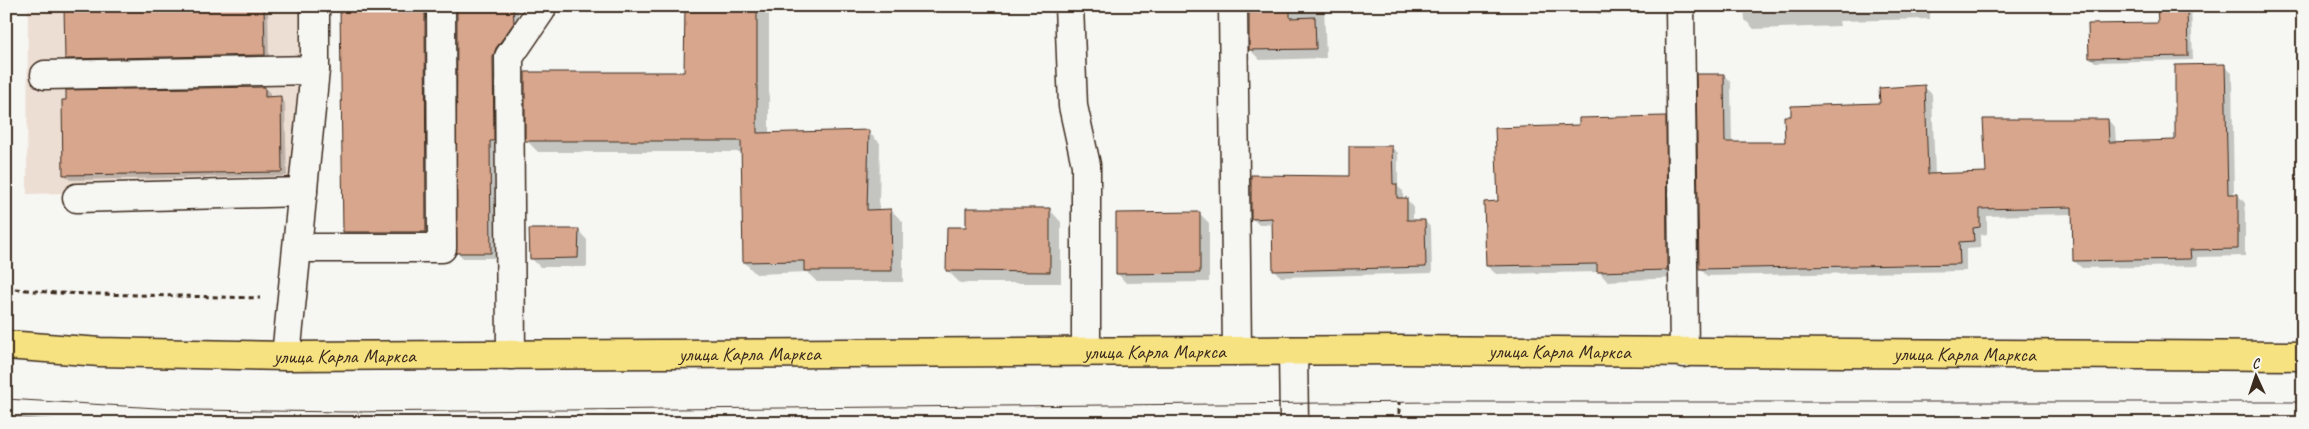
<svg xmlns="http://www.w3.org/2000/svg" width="2309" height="429" font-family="Caveat,sans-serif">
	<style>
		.built { fill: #edded3 }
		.shadow { fill: #0003 }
		.building { fill: #d8a68c; stroke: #3b2a1e }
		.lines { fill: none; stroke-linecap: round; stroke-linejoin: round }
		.minor-casing { stroke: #3b2a1e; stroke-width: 31 }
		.major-casing { stroke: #3b2a1e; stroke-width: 31 }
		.path { stroke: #3b2a1e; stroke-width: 3; stroke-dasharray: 5 4; stroke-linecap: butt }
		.minor { stroke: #f6f6f2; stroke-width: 28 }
		.major { stroke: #f7e281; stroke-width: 28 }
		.tram { stroke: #3b2a1e; stroke-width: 1 }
		.labels { text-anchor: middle; stroke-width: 4; stroke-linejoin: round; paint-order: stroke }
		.street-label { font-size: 20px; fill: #3b2a1e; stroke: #f6f6f2 }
	</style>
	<rect width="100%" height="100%" fill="#f6f6f2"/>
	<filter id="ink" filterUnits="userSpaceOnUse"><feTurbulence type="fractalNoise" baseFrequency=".02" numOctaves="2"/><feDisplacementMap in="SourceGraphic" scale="10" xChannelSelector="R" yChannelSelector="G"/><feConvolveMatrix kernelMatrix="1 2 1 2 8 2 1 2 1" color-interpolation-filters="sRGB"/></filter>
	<g filter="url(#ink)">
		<polygon class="built" points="28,6 302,6 301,187 27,194"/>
		<g class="shadow">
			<polygon points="66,6 268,6 269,60 72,64 67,58"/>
			<polygon points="341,6 431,6 431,237 350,237 345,232"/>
			<polygon points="458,6 518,6 518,28 498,146 495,146 496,258 463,258 458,253"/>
			<polygon points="686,6 769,6 769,134 868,132 880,143 879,211 891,210 903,222 903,282 817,282 807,272 756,274 744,262 743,152 538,152 526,140 686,73"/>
			<polygon points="1250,6 1324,6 1326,58 1260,60 1250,50"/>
			<polygon points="1591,6 1675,6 1674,11 1598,14"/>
			<polygon points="1744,6 1930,6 1930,19 1839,21 1840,26 1754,29 1745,20"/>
			<polygon points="2158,6 2191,6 2193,60 2095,62 2090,57 2159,24"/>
			<polygon points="2224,66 2232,73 2234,195 2238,195 2245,203 2245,256 2197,257 2198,266 2082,268 2074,261 2073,214 1987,216 1987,234 1980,235 1981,248 1966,249 1966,271 1707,276 1700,268 1724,75 1731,83 1732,144 1786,143 1924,87 1932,94 1935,175 1987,173 2108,120 2115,128 2116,143 2177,142"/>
			<polygon points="265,88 270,93 270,98 280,98 285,103 287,176 70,180 65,175"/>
			<polygon points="1665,117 1674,126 1676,278 1607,281 1599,272 1496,274 1487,266 1499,203 1580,126"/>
			<polygon points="1391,147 1398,153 1398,187 1403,191 1403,199 1406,199 1413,206 1413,221 1425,221 1431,228 1432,273 1281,277 1274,270 1274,224 1259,225 1252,218 1350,178"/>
			<polygon points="1050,210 1061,222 1061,283 960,283 948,271 967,228"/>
			<polygon points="1199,213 1209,223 1209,282 1126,283 1117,273"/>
			<polygon points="578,230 587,240 587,267 540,267 531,258"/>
		</g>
		<g class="building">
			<polygon points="64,6 264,6 265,55 65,59"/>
			<polygon points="340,6 425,6 426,232 343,232"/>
			<polygon points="457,6 513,6 514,23 496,48 493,57 494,141 490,141 491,253 456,253"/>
			<polygon points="685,6 757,6 757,133 869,130 867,210 891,209 892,271 804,271 804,261 743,262 741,141 525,141 525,72 684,72"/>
			<polygon points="1249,6 1290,6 1290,18 1315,17 1316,49 1249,50"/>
			<polygon points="2157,6 2187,6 2188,56 2089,58 2088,24 2158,23"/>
			<polygon points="2225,64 2228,194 2238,194 2238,249 2190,250 2191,259 2073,261 2072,207 1980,209 1980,227 1973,228 1974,241 1959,242 1960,264 1699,269 1696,74 1724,74 1725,142 1785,142 1784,116 1791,116 1791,106 1880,103 1879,88 1925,85 1928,174 1986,172 1983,119 2108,119 2109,142 2175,140 2175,65"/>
			<polygon points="265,87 265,97 281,96 282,172 63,175 62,100 66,100 66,90"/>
			<polygon points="1666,116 1667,270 1597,272 1597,264 1486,266 1484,202 1498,201 1495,128 1579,125 1579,118"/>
			<polygon points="1349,146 1392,146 1393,184 1397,184 1397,198 1407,198 1407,220 1425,220 1426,267 1273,271 1272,218 1251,219 1251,175 1349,176"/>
			<polygon points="966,208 1050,208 1050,272 946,271 947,227 966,227"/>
			<polygon points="1200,212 1200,273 1116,274 1116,213"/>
			<polygon points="529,229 579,229 578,258 530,259"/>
		</g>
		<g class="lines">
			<g class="minor-casing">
				<g id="minor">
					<polyline points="1069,6 1073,106 1086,165 1086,352"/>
					<polyline points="1233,6 1237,351"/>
					<polyline points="1680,6 1684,353"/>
					<polyline points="45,75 315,70"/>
					<polyline points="77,198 303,192"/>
					<polyline points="298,248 442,248 441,6"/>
					<polyline points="1293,351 1294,423"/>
					<polyline points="511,355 509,57 541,10 541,6"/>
					<polyline points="286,356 315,70 315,6"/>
				</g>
			</g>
			<g class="major-casing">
				<g id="major">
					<path id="s1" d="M 6,345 L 100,352 L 286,356 L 1399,350 L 2303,356"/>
				</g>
			</g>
			<g class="path">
				<polyline points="6,288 56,293 260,298"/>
				<polyline points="1399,423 1399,402"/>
			</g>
			<use href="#minor" class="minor"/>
			<use href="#major" class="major"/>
			<g class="tram">
				<polyline points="6,399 191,410 347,412 1434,402 2303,402"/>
				<polyline points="6,417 91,423"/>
				<polyline points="1346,423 2303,421"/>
			</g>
		</g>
	</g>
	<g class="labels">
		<g class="street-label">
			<text dy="7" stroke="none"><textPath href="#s1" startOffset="1149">улица Карла Маркса</textPath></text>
			<text dy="7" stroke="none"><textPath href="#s1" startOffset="1554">улица Карла Маркса</textPath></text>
			<text dy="7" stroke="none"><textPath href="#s1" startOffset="744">улица Карла Маркса</textPath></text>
			<text dy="7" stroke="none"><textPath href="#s1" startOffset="1959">улица Карла Маркса</textPath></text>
			<text dy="7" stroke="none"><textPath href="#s1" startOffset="339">улица Карла Маркса</textPath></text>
		</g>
	</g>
	<rect width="2309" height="429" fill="none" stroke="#f6f6f2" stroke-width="25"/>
	<rect x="12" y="12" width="2284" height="404" fill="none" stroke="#3b2a1e" stroke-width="2" filter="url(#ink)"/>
	<g transform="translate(2256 376) rotate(357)" stroke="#f6f6f2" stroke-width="4" paint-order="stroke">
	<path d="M0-4L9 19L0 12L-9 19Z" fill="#3b2a1e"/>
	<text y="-8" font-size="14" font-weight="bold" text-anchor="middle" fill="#3b2a1e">С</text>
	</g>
</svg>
